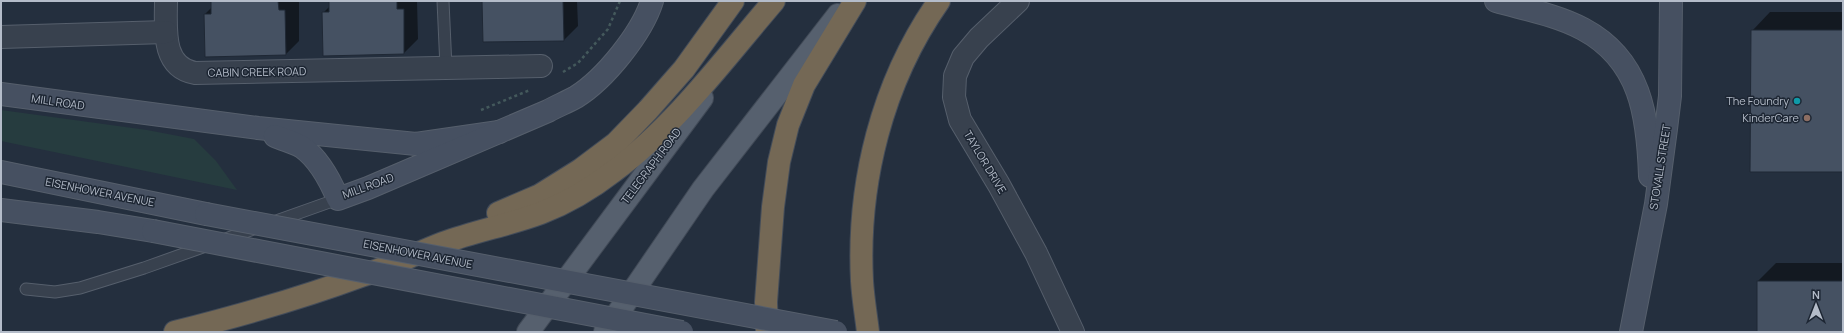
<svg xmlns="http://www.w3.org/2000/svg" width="1844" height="333" font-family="Manrope,sans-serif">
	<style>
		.green { fill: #263c3f }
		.shadow { fill: #0007 }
		.building { fill: #455162; stroke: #1f2835 }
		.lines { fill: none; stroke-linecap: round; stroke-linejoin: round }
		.lane-casing { stroke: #565f6c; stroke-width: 13 }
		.street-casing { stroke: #565f6c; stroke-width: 24 }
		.secondary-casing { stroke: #565f6c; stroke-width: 24 }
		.primary-casing { stroke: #414a57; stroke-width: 24 }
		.highway-casing { stroke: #434c59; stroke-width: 24 }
		.path { stroke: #44595c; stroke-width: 2.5; stroke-dasharray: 3 3; stroke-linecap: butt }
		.lane { stroke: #38414e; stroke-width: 11 }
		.street { stroke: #38414e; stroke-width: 22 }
		.secondary { stroke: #465061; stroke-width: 22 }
		.primary { stroke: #56606e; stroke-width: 22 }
		.highway { stroke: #746855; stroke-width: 22 }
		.secondary-bridge-casing { stroke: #565f6c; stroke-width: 24; stroke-linecap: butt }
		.secondary-bridge { stroke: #465061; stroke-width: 22 }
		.culture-dot { fill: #0f9aa8; stroke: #1d2633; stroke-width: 1.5 }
		.education-dot { fill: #8d6e63; stroke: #1d2633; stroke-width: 1.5 }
		.labels { text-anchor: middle; stroke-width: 3; stroke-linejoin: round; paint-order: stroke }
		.street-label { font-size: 11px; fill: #b4bcc9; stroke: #1d2633 }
		.poi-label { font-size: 11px; fill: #b4bcc9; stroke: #1d2633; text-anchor: end }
	</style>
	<rect width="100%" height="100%" fill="#242f3e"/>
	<polygon class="green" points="1,110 147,130 194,139 216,161 237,190 1,141"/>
	<g class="shadow">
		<polygon points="212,1 299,1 299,41 286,54 206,56 205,14 212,7"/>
		<polygon points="330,1 417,1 418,39 404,53 323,13 330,6"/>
		<polygon points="483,1 577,1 578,26 564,40"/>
		<polygon points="1770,12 1843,12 1843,172 1752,31"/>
		<polygon points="1776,263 1843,263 1843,332 1758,332 1758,281"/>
	</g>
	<g class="building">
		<polygon points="211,1 278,1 279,10 285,10 286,55 205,57 204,14 211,14"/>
		<polygon points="329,1 397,1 397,9 404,9 404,54 323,56 322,12 329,12"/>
		<polygon points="482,1 563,1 564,41 483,42"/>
		<polygon points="1751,30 1843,30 1843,172 1750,172"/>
		<rect x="1757" y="281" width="86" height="51"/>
	</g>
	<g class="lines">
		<g class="lane-casing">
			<g id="lane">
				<polyline points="443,1 446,68"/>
				<polyline points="26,289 55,292 80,288 144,268 338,199"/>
			</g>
		</g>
		<g class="street-casing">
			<g id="street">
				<path d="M 166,1 C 166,28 161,67 195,73 L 541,66"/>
				<polyline points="1018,1 979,38 963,57 955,76 954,97 960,120 999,185 1036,253 1073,332"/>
				<polyline points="1,37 166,32"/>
			</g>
		</g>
		<g class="secondary-casing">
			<g id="secondary">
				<path d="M 1496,1 C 1524,9 1557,15 1583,29 C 1641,60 1648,116 1650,176"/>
				<polyline points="1,94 258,128 416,144 499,132"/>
				<path d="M 275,136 C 284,140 294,142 302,147 C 319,159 330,180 338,199 L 368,188 L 548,111 C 557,106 567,102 576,97 C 605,79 642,33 652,1"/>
				<polyline points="1,172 206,214"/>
				<polyline points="1,210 98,222 153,231"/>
				<polyline points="1631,332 1656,204 1666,129 1670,96 1671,1"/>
			</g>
		</g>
		<g class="primary-casing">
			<g id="primary">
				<polyline points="528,332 702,98"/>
				<polyline points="605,332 703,189 838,15"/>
			</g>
		</g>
		<g class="highway-casing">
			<g id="highway">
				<polyline points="498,213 540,195 580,170 616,143 648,110 684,69 733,1"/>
				<path d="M 175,332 C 239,316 302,298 364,275 C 391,266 417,253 443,243 C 475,231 509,225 541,213 C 567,203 592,188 614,171 C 675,126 725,58 774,1"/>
				<polyline points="767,332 766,302 773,207 779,162 788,125 804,85 855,1"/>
				<path d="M 868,332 C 866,315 863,298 862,281 C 857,183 882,82 939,1"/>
			</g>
		</g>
		<g class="path">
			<polyline points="563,72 578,63 608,29 620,1"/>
			<polyline points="481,110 530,90"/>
		</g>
		<use href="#lane" class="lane"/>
		<use href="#street" class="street"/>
		<use href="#secondary" class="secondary"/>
		<use href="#primary" class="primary"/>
		<use href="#highway" class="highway"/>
		<g class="secondary-bridge-casing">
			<g id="secondary-bridge">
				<polyline points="206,214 836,332"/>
				<polyline points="153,231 682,332"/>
			</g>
		</g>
		<use href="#secondary-bridge" class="secondary-bridge"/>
	</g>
	<circle class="culture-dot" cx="1797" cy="101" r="4"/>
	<circle class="education-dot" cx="1807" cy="118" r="4"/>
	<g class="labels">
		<g class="street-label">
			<text transform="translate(257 72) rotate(-1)" y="4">CABIN CREEK ROAD</text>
			<text transform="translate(58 102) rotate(8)" y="4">MILL ROAD</text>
			<text transform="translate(985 162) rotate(59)" y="4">TAYLOR DRIVE</text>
			<text transform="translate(651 166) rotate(-53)" y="4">TELEGRAPH ROAD</text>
			<text transform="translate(1660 167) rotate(-81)" y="4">STOVALL STREET</text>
			<text transform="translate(368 186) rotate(-20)" y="4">MILL ROAD</text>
			<text transform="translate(100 192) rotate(11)" y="4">EISENHOWER AVENUE</text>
			<text transform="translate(418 254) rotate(11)" y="4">EISENHOWER AVENUE</text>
		</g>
		<g class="poi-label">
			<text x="1789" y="105">The Foundry</text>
			<text x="1799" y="122">KinderCare</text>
		</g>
	</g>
	<rect width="1844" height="333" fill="none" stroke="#b4bcc9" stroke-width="4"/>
	<g transform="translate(1816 305)" stroke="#1d2633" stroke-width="3" paint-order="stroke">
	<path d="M0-3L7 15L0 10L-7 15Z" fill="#b4bcc9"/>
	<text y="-6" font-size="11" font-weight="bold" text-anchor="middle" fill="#b4bcc9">N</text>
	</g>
</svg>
